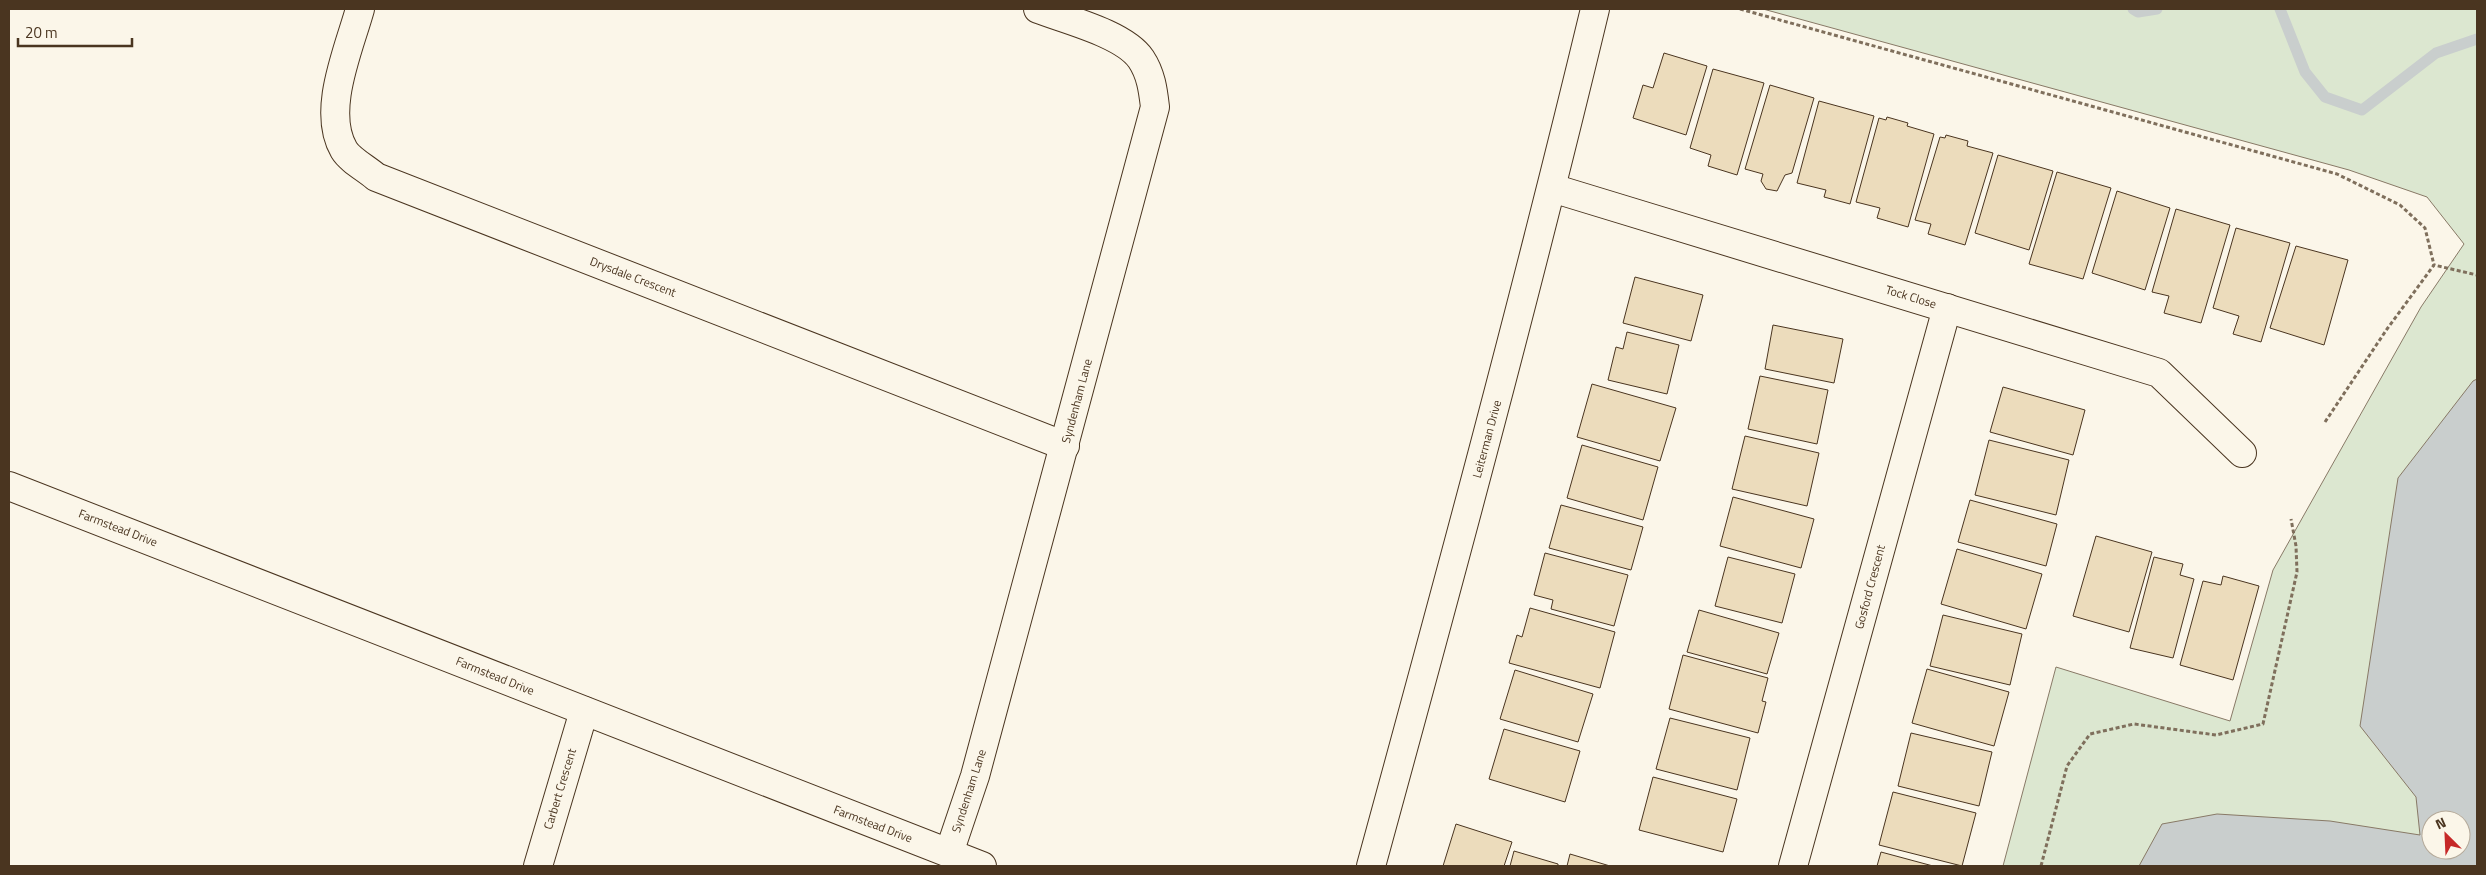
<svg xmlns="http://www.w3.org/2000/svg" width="2486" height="875" font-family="'Titillium Web',sans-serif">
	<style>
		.green { fill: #dce7d0; stroke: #887966; fill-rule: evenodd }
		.water { fill: #c9cecd; stroke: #887966; fill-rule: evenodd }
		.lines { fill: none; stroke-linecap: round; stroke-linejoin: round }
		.stream { stroke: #c9cecd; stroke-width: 11 }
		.building { fill: #ecdcbc; stroke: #4a3520 }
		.minor-casing { stroke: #4a3520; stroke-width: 30 }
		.tertiary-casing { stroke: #4a3520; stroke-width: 30 }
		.path { stroke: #7f6f5c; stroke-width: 3; stroke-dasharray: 4 2.5; stroke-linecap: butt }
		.minor { stroke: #fbf6e9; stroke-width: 28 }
		.tertiary { stroke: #fbf6e9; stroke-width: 28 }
		.labels { text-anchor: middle; stroke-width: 4; stroke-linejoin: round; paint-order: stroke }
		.street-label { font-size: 12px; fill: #4a3520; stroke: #fbf6e9 }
	</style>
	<rect width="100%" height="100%" fill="#fbf6e9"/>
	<path class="green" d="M 1763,9 L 2477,9 L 2477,866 L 2003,866 L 2056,667 L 2230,721 L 2273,570 L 2421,307 L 2464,244 L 2427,197 L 2349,170 ZM 2431,820 L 2461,820 L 2461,850 L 2431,850 Z"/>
	<path class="water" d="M 2477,379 L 2477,866 L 2139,866 L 2162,824 L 2217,814 L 2330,821 L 2420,835 L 2416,797 L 2360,726 L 2398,478 L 2473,381 ZM 2431,820 L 2461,820 L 2461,850 L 2431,850 Z"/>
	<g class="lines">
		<g class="stream">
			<polyline points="2133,9 2138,12 2157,9"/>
			<polyline points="2280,9 2305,72 2325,97 2362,110 2436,53 2477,39"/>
		</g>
	</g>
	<g class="building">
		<polygon points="1664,53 1707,66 1686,135 1633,118 1643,85 1653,88"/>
		<polygon points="1713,69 1764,83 1737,175 1708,166 1711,155 1690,148"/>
		<polygon points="1770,85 1814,98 1792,173 1785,175 1777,191 1766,189 1761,181 1763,174 1745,169"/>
		<polygon points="1819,101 1874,116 1850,204 1824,197 1826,190 1797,183"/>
		<polygon points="1887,117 1908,123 1907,126 1934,134 1908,227 1877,218 1880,208 1856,202 1879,118 1886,120"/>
		<polygon points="1946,135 1968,141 1967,146 1993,153 1965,245 1928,234 1931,224 1915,220 1940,137 1945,138"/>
		<polygon points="1998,155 2053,171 2029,250 1975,233"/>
		<polygon points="2057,172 2111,188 2083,279 2029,264"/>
		<polygon points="2117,191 2170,208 2145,290 2092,273"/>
		<polygon points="2176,209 2230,225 2201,323 2164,313 2169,296 2152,292"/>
		<polygon points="2236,228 2290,243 2261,342 2233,334 2239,316 2213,308"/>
		<polygon points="2296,246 2348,260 2324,345 2270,328"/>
		<polygon points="1635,277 1703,295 1691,341 1623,323"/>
		<polygon points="1773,325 1843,339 1834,383 1765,369"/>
		<polygon points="1627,332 1679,345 1667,394 1608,380 1616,347 1623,349"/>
		<polygon points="1760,376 1828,390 1817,444 1748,429"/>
		<polygon points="1592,384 1676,408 1660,461 1577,437"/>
		<polygon points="2003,387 2085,410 2073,455 1990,432"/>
		<polygon points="1745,436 1819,453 1807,506 1732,489"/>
		<polygon points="1989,440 2069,460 2056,515 1975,495"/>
		<polygon points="1582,445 1658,467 1643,520 1567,498"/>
		<polygon points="1733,497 1814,519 1801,568 1720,546"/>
		<polygon points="1970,500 2057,524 2046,566 1958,542"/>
		<polygon points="1561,505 1643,527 1631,570 1549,548"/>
		<polygon points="2096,536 2152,552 2129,632 2073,616"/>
		<polygon points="1957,549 2042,574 2026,629 1941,604"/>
		<polygon points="1545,553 1628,575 1614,626 1551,609 1553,600 1534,595"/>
		<polygon points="1728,557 1795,574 1782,623 1715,606"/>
		<polygon points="2154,557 2183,564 2180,575 2194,579 2173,658 2130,648"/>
		<polygon points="2223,576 2259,586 2233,680 2180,665 2203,581 2221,585"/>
		<polygon points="1530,608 1615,632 1600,688 1509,663 1517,635 1522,637"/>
		<polygon points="1699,610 1779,633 1767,674 1687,652"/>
		<polygon points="1943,615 2022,634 2010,685 1930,666"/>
		<polygon points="1683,655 1768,678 1762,701 1766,702 1758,733 1669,709"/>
		<polygon points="1927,669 2009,692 1994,746 1912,723"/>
		<polygon points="1515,670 1593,694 1578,742 1500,719"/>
		<polygon points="1670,718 1750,738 1737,790 1656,769"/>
		<polygon points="1504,729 1580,751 1565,802 1489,779"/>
		<polygon points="1911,733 1992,752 1979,806 1898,786"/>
		<polygon points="1653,777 1737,799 1723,852 1639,830"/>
		<polygon points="1893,792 1976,813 1962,866 1879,845"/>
		<polygon points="1456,824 1512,842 1504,866 1443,866"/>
		<polygon points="1514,851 1558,864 1558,866 1510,866"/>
		<polygon points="1881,852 1933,866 1877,866"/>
		<polygon points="1570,854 1610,866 1567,866"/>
	</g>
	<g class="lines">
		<g class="minor-casing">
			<g id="minor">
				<path d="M 360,9 C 349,49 321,111 344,150 C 350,160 367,169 376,177 L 1065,446"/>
				<polyline points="1552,188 2159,373 2242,453"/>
				<path d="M 949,853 L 975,776 L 1155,107 C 1153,90 1151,74 1141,59 C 1124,34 1067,20 1038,9"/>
				<polyline points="538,866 584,711"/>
				<polyline points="1793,866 1947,308"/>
			</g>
		</g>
		<g class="tertiary-casing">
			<g id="tertiary">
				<polyline points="9,486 982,866"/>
				<path d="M 1371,866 C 1449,581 1526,296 1595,9"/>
			</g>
		</g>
		<g class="path">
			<polyline points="1740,9 2337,174 2400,205 2425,228 2434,265"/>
			<polyline points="2325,422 2387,329 2434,265 2477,275"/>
			<polyline points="2041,866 2067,766 2090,734 2134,724 2216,735 2263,724 2297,572 2296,546 2291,519"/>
		</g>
		<use href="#minor" class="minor"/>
		<use href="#tertiary" class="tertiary"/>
	</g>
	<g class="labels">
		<g class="street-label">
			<text transform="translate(633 277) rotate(21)" y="4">Drysdale Crescent</text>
			<text transform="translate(1911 297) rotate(17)" y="4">Tock Close</text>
			<text transform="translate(1077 401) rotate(-75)" y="4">Syndenham Lane</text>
			<text transform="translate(1487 439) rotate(-75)" y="4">Leiterman Drive</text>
			<text transform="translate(118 528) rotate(21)" y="4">Farmstead Drive</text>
			<text transform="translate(1870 587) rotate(-75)" y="4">Gosford Crescent</text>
			<text transform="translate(495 676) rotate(22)" y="4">Farmstead Drive</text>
			<text transform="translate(560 789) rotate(-73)" y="4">Carbert Crescent</text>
			<text transform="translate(969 791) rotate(-72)" y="4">Syndenham Lane</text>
			<text transform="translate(873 824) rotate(21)" y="4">Farmstead Drive</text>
		</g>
	</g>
	<rect width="2486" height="875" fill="none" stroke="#4a3520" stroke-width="20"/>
	<g transform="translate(2446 835) rotate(336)"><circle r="24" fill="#fbf6e9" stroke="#b4a999"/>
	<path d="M0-4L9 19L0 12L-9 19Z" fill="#c62828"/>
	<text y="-8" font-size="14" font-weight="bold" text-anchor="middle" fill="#4a3520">N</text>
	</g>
	<path d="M18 38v8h114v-8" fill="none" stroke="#4a3520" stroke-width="2.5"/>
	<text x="25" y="38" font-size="15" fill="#4a3520" stroke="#fbf6e9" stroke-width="4" paint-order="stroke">20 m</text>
</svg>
